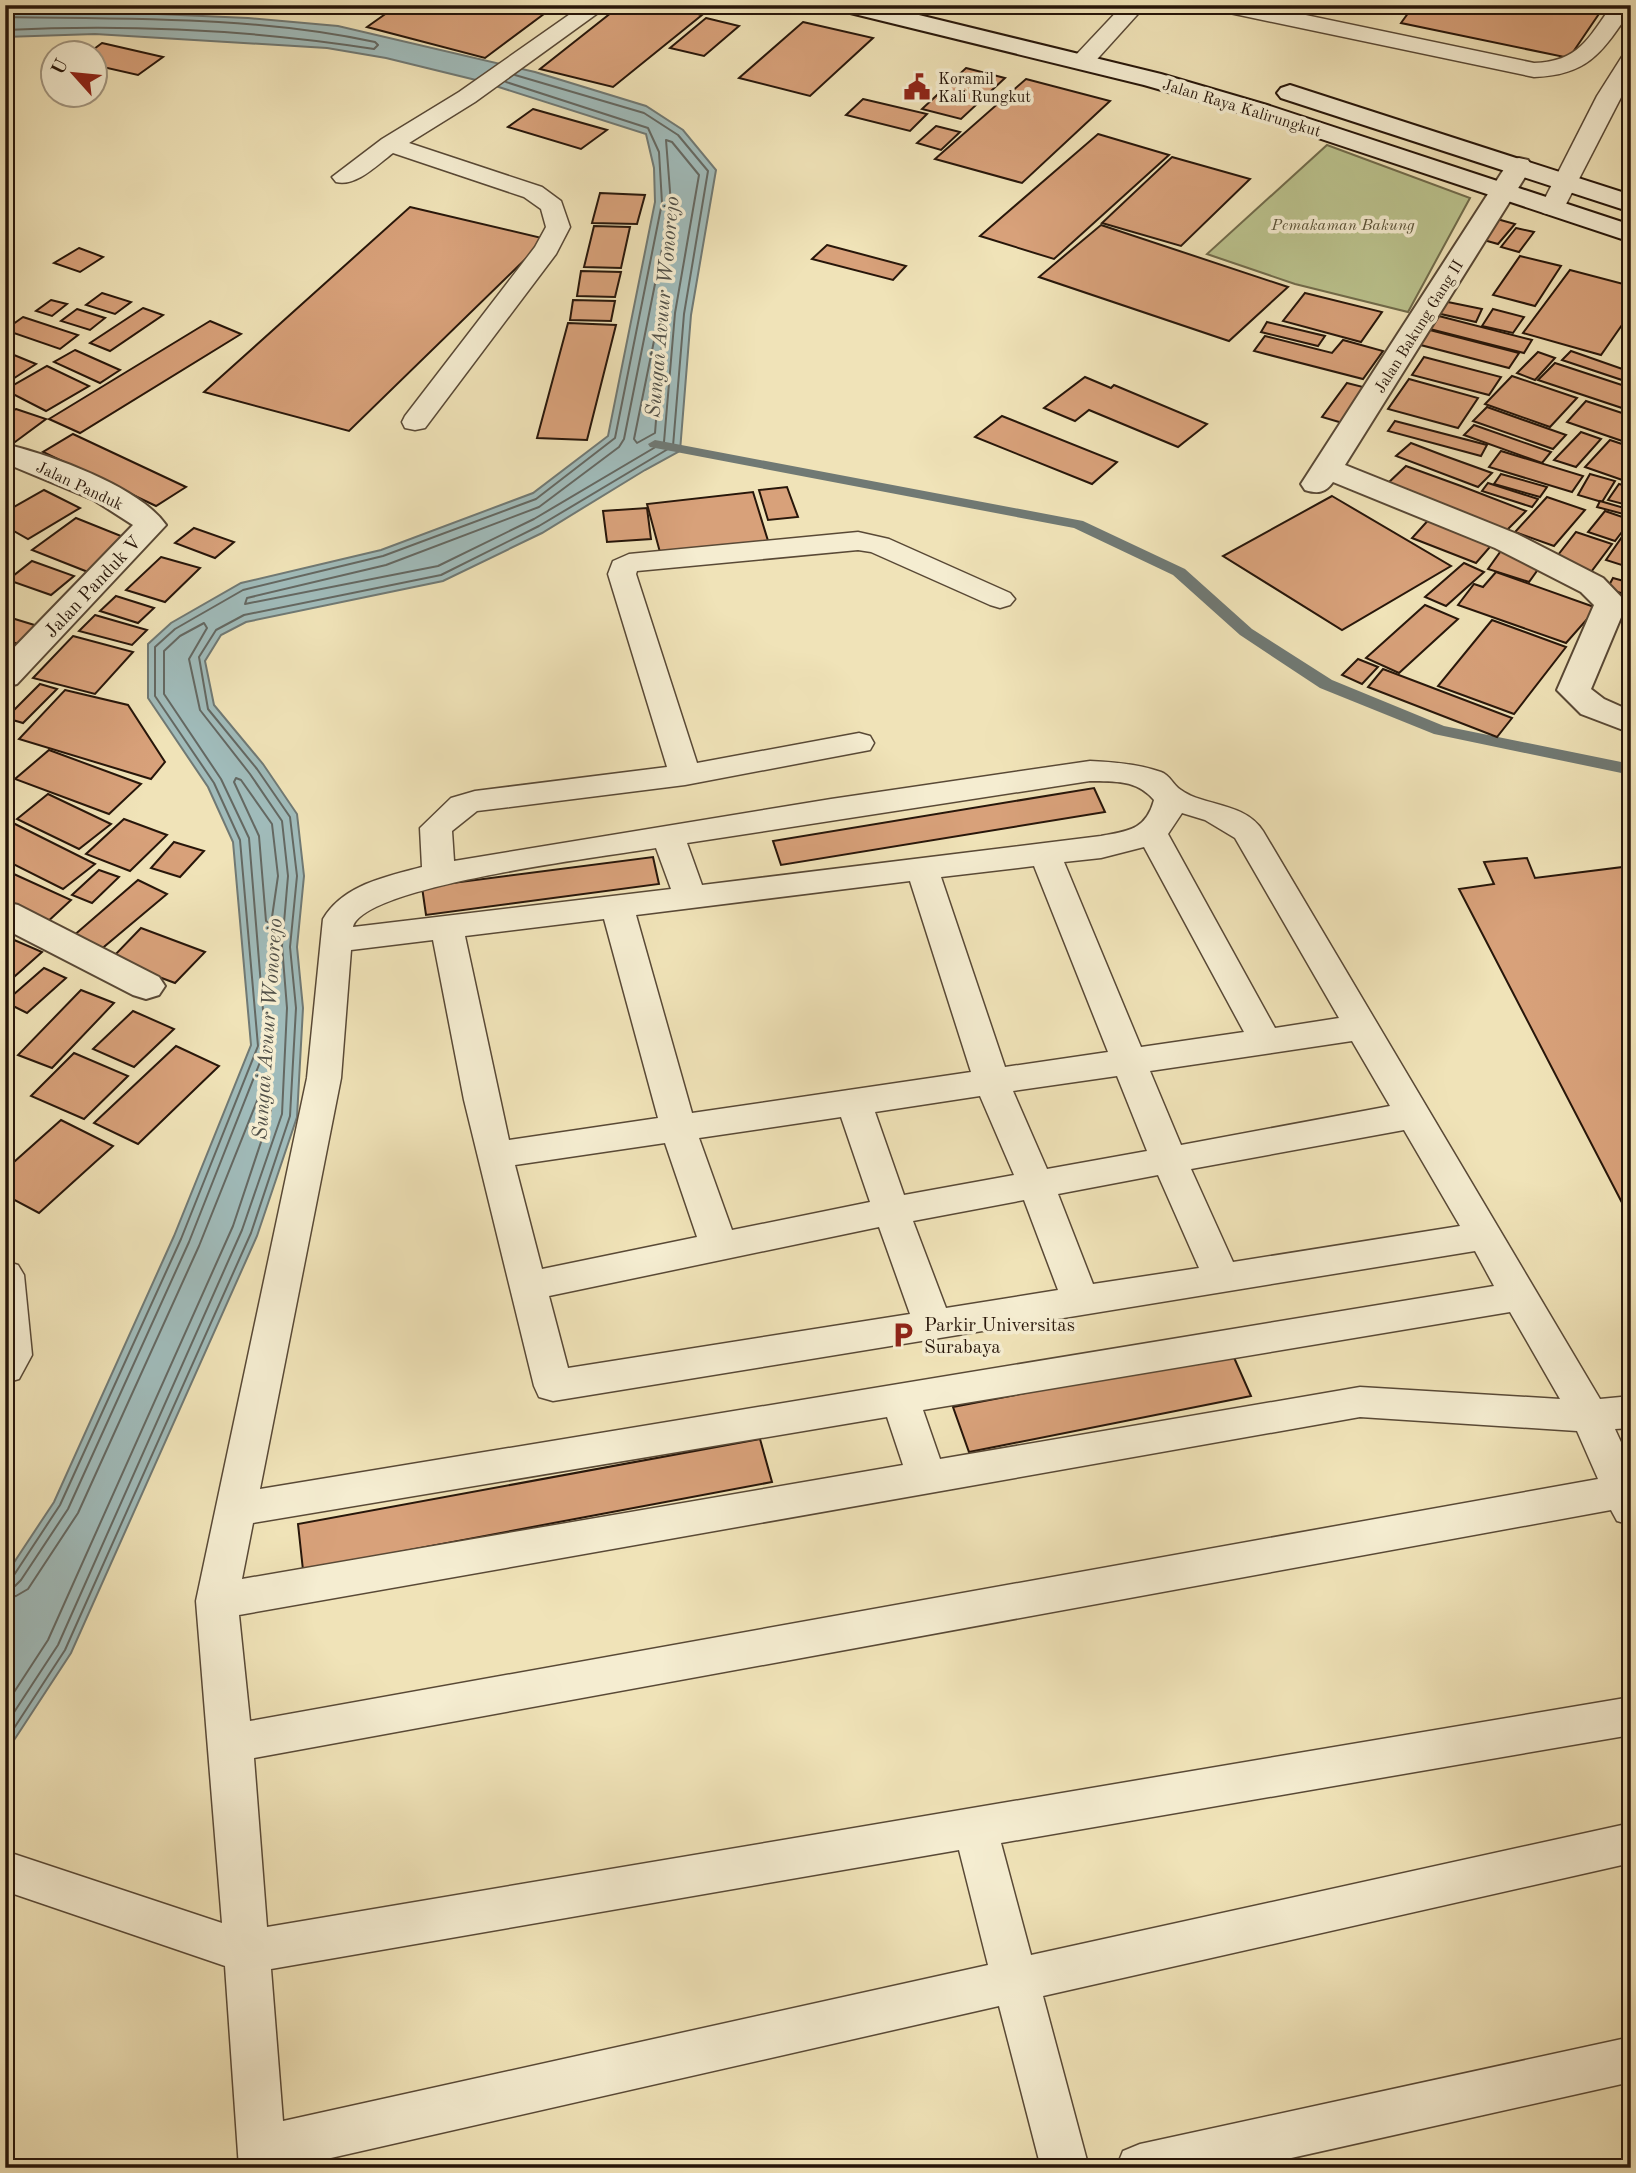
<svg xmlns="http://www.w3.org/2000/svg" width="1636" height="2173" font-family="'Old Standard TT',serif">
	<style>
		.green { fill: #bbc38e; stroke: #716c4c; stroke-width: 2 }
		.water { fill: #a0bbba; stroke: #707974; stroke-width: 2 }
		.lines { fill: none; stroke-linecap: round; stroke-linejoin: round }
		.shore { stroke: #646862; stroke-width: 2 }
		.stream { fill: #707974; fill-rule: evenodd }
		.building { fill: #d8a17a; stroke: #27160a; stroke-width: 2 }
		.lane-casing { stroke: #594936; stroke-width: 3 }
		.street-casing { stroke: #594936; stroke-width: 4 }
		.secondary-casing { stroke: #27160a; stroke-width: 4 }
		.lane { fill: #f5edd1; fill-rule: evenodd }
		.street { fill: #f5edd1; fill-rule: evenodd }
		.secondary { fill: #f5edd1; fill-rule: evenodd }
		.labels { text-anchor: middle; stroke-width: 7; stroke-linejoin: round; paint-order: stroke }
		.far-poi-label { font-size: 16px; fill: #27160a; stroke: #f5edd1; text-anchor: start }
		.far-street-label { font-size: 16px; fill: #27160a; stroke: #f5edd1 }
		.far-park-label { font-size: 16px; font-style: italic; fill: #5b5338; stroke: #f5edd1 }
		.street-label { font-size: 19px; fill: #27160a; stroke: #f5edd1 }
		.poi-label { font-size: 19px; fill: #27160a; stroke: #f5edd1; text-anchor: start }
		.water-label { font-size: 21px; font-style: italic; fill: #515048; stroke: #f5edd1 }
	</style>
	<rect width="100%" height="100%" fill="#f0e3b8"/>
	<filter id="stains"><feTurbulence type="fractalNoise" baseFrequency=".00286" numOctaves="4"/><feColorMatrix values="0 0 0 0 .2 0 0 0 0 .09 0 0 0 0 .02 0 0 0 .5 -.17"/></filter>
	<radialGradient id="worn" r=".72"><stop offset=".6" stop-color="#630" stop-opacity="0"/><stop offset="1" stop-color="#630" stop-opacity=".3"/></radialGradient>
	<polygon class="green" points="1327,145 1470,198 1408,312 1295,284 1207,254"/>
	<polygon class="water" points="44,9 248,18 338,26 535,72 646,106 683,130 716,170 691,315 680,451 645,470 542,533 443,581 246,622 221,635 205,661 214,705 263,764 297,814 304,876 297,947 303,1008 297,1117 257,1236 71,1653 5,1754 5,1576 54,1502 174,1236 251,1045 233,842 208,787 148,698 148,644 171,623 241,583 381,550 533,493 608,436 655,202 654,168 646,134 480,81 386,58 327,48 95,34 5,37 5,10"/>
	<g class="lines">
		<g class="shore">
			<path d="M 5,17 C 128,19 255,16 375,42 L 378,45 L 374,49 C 253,30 127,24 5,30"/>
			<polygon points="666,140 672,142 699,175 675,313 664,442 534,519 438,566 245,604 247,598 386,565 539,507 619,447 624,439 671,204"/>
			<polygon points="660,328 663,332 655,433 637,443 634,439 656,331"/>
			<polygon points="236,778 241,780 272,824 278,876 271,924 266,921 259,836 234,782"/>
			<polyline points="5,1579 14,1575 60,1505 181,1239 258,1046 240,840 214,783 155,696 155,647 175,629 243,590 383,556 536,499 615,438 662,203 659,152 648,128 506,82"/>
			<polyline points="5,1587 15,1586 21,1580 68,1509 189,1242 266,1047 249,838 221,779 164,694 164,651 180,636 204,623 207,628 189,659 200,710 250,774 282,821 288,876 282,946 287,1008 282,1114 242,1230 58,1645 5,1726"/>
			<polyline points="5,1598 16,1596 28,1589 78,1513 199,1246 267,1076 271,1074 271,1112 233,1226 48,1640 5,1706"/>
			<polyline points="5,1742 65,1650 251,1233 290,1116 296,1008 290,947 297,876 290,817 257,769 208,709 199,657 216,630 244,615 441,575 539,526 673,446 684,314 708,171 678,135 644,113 515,75"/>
		</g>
		<polygon class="stream" points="655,440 1083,521 1185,569 1252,629 1332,680 1444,726 1631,764 1631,775 1434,734 1320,688 1240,635 1173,575 1074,528 650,447 648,444"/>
	</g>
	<g class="building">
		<polygon points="137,5 170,5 155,12"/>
		<polygon points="398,5 556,5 485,58 367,27"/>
		<polygon points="621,5 660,5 702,15 613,87 540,69"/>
		<polygon points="1062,5 1098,5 1091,12"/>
		<polygon points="1414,5 1605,5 1569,58 1401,23"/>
		<polygon points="706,18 739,26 704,56 670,48"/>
		<polygon points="803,22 873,38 810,96 739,78"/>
		<polygon points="102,43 163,57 138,75 94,65 94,52 90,52"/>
		<polygon points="966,68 1005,78 961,119 922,109"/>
		<polygon points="1026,79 1110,101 1022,183 935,159"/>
		<polygon points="863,99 927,114 910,131 846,115"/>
		<polygon points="533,109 607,130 581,149 508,127"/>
		<polygon points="936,126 960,132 941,150 917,143"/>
		<polygon points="1098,134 1169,155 1054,259 980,236"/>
		<polygon points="1172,157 1250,179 1181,246 1102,223"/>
		<polygon points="600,193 645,195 637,224 592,223"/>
		<polygon points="410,207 546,239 349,431 204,392"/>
		<polygon points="1497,219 1515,224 1498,244 1480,239"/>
		<polygon points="1101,225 1288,287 1229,341 1039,277"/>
		<polygon points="594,226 630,227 621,268 584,267"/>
		<polygon points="1516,228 1534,232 1519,252 1501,247"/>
		<polygon points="827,245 906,266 893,280 812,259"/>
		<polygon points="79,248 103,257 80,272 54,263"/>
		<polygon points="1520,256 1561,266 1535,306 1493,295"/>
		<polygon points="1570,270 1631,286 1631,312 1601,355 1523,333"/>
		<polygon points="581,271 621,272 615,297 577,296"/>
		<polygon points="102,293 131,302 115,314 86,305"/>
		<polygon points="1305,293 1382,312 1361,342 1283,321"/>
		<polygon points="51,300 67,304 52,316 36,311"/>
		<polygon points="573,300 615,301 611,321 570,320"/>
		<polygon points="1438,300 1482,309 1476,322 1432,312"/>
		<polygon points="143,308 163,315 110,351 90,343"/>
		<polygon points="77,309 105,318 90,330 61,321"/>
		<polygon points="1493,309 1524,317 1513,333 1482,326"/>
		<polygon points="1431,314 1532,340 1524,353 1422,327"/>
		<polygon points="23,317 78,335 60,349 5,330"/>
		<polygon points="210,321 241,334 80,433 49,419"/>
		<polygon points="1267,322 1325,336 1318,346 1261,332"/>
		<polygon points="568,323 616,325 587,440 537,438"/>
		<polygon points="1422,328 1519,353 1509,368 1413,343"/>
		<polygon points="1265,336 1332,353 1343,340 1383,351 1363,379 1254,351"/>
		<polygon points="75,350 120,370 100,383 54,362"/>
		<polygon points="1571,351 1631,372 1631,383 1562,360"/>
		<polygon points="1538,352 1555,358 1535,380 1517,373"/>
		<polygon points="14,355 36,364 5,384 5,361"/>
		<polygon points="1424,357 1501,377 1489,395 1412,375"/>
		<polygon points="1555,363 1631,388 1631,407 1628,410 1538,380"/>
		<polygon points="47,366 89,386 46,411 5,390"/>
		<polygon points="1512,376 1577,398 1550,427 1485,404"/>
		<polygon points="1085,377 1111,388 1114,385 1207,424 1178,447 1089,410 1075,421 1044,408"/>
		<polygon points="1409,379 1478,398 1458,428 1388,409"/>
		<polygon points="1347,383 1371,389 1346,424 1322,417"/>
		<polygon points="1586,401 1631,416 1631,444 1567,422"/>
		<polygon points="1487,407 1566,435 1553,449 1473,421"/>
		<polygon points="16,409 46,419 11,445 5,443 5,416"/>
		<polygon points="1002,416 1117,462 1092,484 975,437"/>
		<polygon points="1395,421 1487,445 1481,456 1388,431"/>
		<polygon points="1474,425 1551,452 1542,463 1464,435"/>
		<polygon points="1581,432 1601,439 1576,467 1554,460"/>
		<polygon points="73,434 186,487 156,506 43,452"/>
		<polygon points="1610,440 1631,447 1631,483 1585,467"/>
		<polygon points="1411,443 1445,456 1492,473 1478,487 1396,456"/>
		<polygon points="1501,451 1583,476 1572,492 1489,467"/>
		<polygon points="1406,466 1461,486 1526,511 1505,532 1385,486"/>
		<polygon points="1501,474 1547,487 1540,497 1494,484"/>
		<polygon points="1590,474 1615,481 1602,502 1578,495"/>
		<polygon points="1488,483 1538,499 1532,507 1482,491"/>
		<polygon points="1619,484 1631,487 1631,506 1608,500"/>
		<polygon points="787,487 798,517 768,520 759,490"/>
		<polygon points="44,490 80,508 28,539 5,526 5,512"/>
		<polygon points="753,492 769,544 661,556 647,504"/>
		<polygon points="1332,496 1451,566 1342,630 1223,556"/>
		<polygon points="1547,497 1585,510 1554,546 1515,532"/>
		<polygon points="1600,501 1631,510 1631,516 1597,507"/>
		<polygon points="647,508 651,539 607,542 603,511"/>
		<polygon points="1605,511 1631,520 1615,541 1588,532"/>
		<polygon points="1432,516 1496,540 1476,563 1412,538"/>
		<polygon points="76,518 131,540 88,572 32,550"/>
		<polygon points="194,528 234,542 215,558 175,543"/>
		<polygon points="1576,532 1612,544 1588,576 1551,564"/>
		<polygon points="1624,534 1631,536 1631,568 1606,560"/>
		<polygon points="1503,548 1544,561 1529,582 1488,569"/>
		<polygon points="161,557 200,568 165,602 126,590"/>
		<polygon points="32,561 74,576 51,595 8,580"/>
		<polygon points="1464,563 1484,572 1446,606 1425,597"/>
		<polygon points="1496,572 1597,608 1566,643 1458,605 1474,584 1483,587"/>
		<polygon points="1613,578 1631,583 1628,595 1607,589"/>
		<polygon points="116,596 154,608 138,623 100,611"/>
		<polygon points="1425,605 1458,619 1399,673 1366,658"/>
		<polygon points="95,615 147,630 132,645 79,631"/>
		<polygon points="5,616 41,627 22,645 5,640"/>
		<polygon points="1492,620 1566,647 1514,714 1438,686"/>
		<polygon points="73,636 133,652 95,694 33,678"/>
		<polygon points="1358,659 1378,667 1362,684 1342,675"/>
		<polygon points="1383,669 1512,718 1497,737 1368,687"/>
		<polygon points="40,684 57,689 23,723 6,718"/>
		<polygon points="65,690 128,705 165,762 151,779 19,739"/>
		<polygon points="49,750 141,784 109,814 15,779"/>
		<polygon points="1094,788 1105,812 781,865 773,841"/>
		<polygon points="48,794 111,824 79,849 17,819"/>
		<polygon points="124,819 167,835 130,871 86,854"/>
		<polygon points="9,821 95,864 63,889 5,860 5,824"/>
		<polygon points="174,842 204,851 180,877 151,868"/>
		<polygon points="653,857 659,884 426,915 422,887"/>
		<polygon points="1527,858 1535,878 1631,866 1631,1220 1459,889 1494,884 1484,862"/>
		<polygon points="5,870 71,900 44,925 5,907"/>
		<polygon points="99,870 119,877 92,903 72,895"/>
		<polygon points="138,880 167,894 99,951 72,937"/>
		<polygon points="141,928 205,952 175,983 111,959"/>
		<polygon points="5,936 42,952 5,985"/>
		<polygon points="44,968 66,978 27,1013 5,1002"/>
		<polygon points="81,990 114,1003 52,1068 18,1055"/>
		<polygon points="133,1011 174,1029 134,1067 93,1049"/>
		<polygon points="176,1046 219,1066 138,1144 94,1123"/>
		<polygon points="74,1053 128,1076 84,1119 31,1096"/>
		<polygon points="61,1120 113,1146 39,1213 5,1195 5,1170"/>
		<polygon points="1232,1353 1251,1396 969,1452 953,1407"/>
		<polygon points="760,1439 772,1482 303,1570 298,1524"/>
	</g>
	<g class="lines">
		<g class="lane-casing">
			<g id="lane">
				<path d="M 583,5 L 609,5 L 475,102 L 409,143 L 542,187 L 561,201 L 570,227 L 556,254 L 425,428 L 415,430 L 405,428 L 402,422 L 405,416 L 535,247 L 546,227 L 541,209 L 524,197 L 393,153 C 377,165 356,187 336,182 L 332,177 L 382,139 L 459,92 Z"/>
				<polygon points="1123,5 1146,5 1090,67 1074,67 1071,62 1074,57"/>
				<path d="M 1214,5 L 1258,5 L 1534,63 C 1578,62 1589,38 1612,5 L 1631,5 L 1631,10 C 1602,52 1589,75 1534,77 L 1225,12 L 1217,10 Z"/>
				<polygon points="1631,53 1631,78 1564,208 1561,213 1552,215 1543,213 1540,208 1597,96 1623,55"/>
				<path d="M 858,532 L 889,539 L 1010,593 L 1015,599 L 1010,605 L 1000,608 L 990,605 L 871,552 L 858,550 L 637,571 L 636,574 L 697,763 L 859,733 L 870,736 L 874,743 L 870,750 L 685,785 L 477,811 L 452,831 L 454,861 L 831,799 L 1090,761 C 1114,762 1138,764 1161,772 C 1170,775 1173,785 1181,790 C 1202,806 1245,802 1263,831 L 1600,1399 L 1631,1396 L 1631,1428 L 1615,1429 L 1631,1464 L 1631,1525 L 1617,1521 L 1611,1510 L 254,1758 L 267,1927 L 1631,1697 L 1631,1735 L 1001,1843 L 1031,1955 L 1631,1823 L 1631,1863 L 1043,1996 L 1089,2168 L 1041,2168 L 999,2006 L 287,2168 L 239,2168 L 225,1966 L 5,1891 L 5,1851 L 222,1923 L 196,1601 L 307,1078 L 323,919 C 343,885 385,877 422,867 L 420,828 L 451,798 L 475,791 L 667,767 L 608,574 L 613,561 L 629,554 ZM 1090,781 C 1115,782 1136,779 1154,800 C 1146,830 1128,831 1101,836 L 702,885 L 687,843 ZM 1182,813 L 1205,820 L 1235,838 L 1339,1018 L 1275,1028 L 1168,834 ZM 1144,847 L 1244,1032 L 1141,1047 L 1064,862 L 1101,858 ZM 656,848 L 671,889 L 353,927 C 363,885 610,856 656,848 ZM 1034,866 L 1108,1052 L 1005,1067 L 941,877 ZM 910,881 L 971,1072 L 692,1113 L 636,915 ZM 604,919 L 658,1118 L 509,1140 L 465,936 ZM 433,940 L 464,1100 L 534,1386 L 539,1397 L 553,1401 L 1475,1251 L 1494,1286 L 260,1489 L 341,1078 L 351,950 ZM 1352,1041 L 1390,1106 L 1181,1145 L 1150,1071 ZM 1117,1076 L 1147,1151 L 1047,1169 L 1013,1091 ZM 980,1096 L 1014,1175 L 904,1195 L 875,1112 ZM 841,1117 L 870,1202 L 732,1230 L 699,1138 ZM 1404,1130 L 1460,1226 L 1233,1262 L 1191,1169 ZM 665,1143 L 697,1237 L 542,1269 L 515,1165 ZM 1158,1175 L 1199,1268 L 1093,1284 L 1058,1194 ZM 1024,1200 L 1058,1290 L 946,1308 L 913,1221 ZM 879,1227 L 910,1314 L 568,1368 L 549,1296 ZM 1510,1312 L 1560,1399 L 1360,1387 L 940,1459 L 923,1410 ZM 887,1417 L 903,1465 L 242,1579 L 253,1523 ZM 1360,1417 L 1577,1431 L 1598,1479 L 250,1721 L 239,1615 ZM 959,1850 L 988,1965 L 283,2121 L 271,1969 Z"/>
				<polygon points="5,1261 18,1265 24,1275 32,1355 19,1379 5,1383"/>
				<polygon points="1631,2037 1631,2082 1247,2168 1116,2168 1123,2151 1140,2144"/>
			</g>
		</g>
		<g class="street-casing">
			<g id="street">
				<path d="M 1519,158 L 1528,160 L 1532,166 L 1345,465 L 1517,534 L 1603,578 L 1627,603 L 1591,689 L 1604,699 L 1631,711 L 1631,733 L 1581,714 L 1557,690 L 1594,605 L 1581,592 L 1495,548 L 1333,482 C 1325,493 1318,494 1305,490 L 1301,484 L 1506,166 L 1510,160 Z"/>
				<path d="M 5,444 C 50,455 139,486 166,525 L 17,684 L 5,687 L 5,657 L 133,525 L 94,500 L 5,463 Z"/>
				<polygon points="5,902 18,905 159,977 165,986 159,995 146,999 133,995 5,929"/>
			</g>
		</g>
		<g class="secondary-casing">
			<g id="secondary">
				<polygon points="835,5 878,5 1161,74 1267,105 1631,225 1631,242 1249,115 1144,85 838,10"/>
				<polygon points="1290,85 1631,195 1631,212 1281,98 1277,93 1281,88"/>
			</g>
		</g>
		<use href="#lane" class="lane"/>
		<use href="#street" class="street"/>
		<use href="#secondary" class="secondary"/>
	</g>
	<defs>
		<g id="civic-bare" transform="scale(2.1)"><path d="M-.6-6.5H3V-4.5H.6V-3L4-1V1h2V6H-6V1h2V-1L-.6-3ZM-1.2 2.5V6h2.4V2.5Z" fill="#8f2418" stroke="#f5edd1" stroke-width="2.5" paint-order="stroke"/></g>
		<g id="parking-bare" transform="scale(2.1)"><path d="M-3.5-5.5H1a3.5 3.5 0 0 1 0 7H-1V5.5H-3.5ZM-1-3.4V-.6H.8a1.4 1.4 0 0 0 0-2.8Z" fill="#8f2418" stroke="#f5edd1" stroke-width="2.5" paint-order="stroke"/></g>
	</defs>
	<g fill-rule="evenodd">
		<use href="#civic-bare" x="917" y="87"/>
		<use href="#parking-bare" x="903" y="1335"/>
	</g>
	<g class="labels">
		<g class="far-poi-label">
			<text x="938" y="84">Koramil<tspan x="938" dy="18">Kali Rungkut</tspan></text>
		</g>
		<g class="far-street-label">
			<text transform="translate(1242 107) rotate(17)" y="6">Jalan Raya Kalirungkut</text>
			<text transform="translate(1418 326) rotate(-58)" y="6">Jalan Bakung Gang II</text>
			<text transform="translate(80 485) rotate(25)" y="6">Jalan Panduk</text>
		</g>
		<g class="far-park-label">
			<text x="1343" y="230">Pemakaman Bakung</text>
		</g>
		<g class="street-label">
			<text transform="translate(92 586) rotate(-47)" y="7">Jalan Panduk V</text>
		</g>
		<g class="poi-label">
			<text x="924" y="1331">Parkir Universitas<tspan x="924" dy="22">Surabaya</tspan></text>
		</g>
		<g class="water-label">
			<text transform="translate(662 307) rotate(-85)" y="7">Sungai Avuur Wonorejo</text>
			<text transform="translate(267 1029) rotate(-86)" y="7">Sungai Avuur Wonorejo</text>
		</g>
	</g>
	<rect width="1636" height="2173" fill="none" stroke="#f0e3b8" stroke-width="28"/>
	<rect x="7" y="7" width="1622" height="2159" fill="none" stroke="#27160a" stroke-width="3.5"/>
	<rect x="14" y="14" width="1608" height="2145" fill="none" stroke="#27160a" stroke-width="2"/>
	<g transform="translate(74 74) rotate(297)"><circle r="33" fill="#f5edd1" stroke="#a39781" stroke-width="2"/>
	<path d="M0-5L12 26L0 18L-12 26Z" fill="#8f2418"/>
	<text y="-10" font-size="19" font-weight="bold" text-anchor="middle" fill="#27160a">U</text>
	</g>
	<rect width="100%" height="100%" filter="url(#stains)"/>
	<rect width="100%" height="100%" fill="url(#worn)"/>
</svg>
